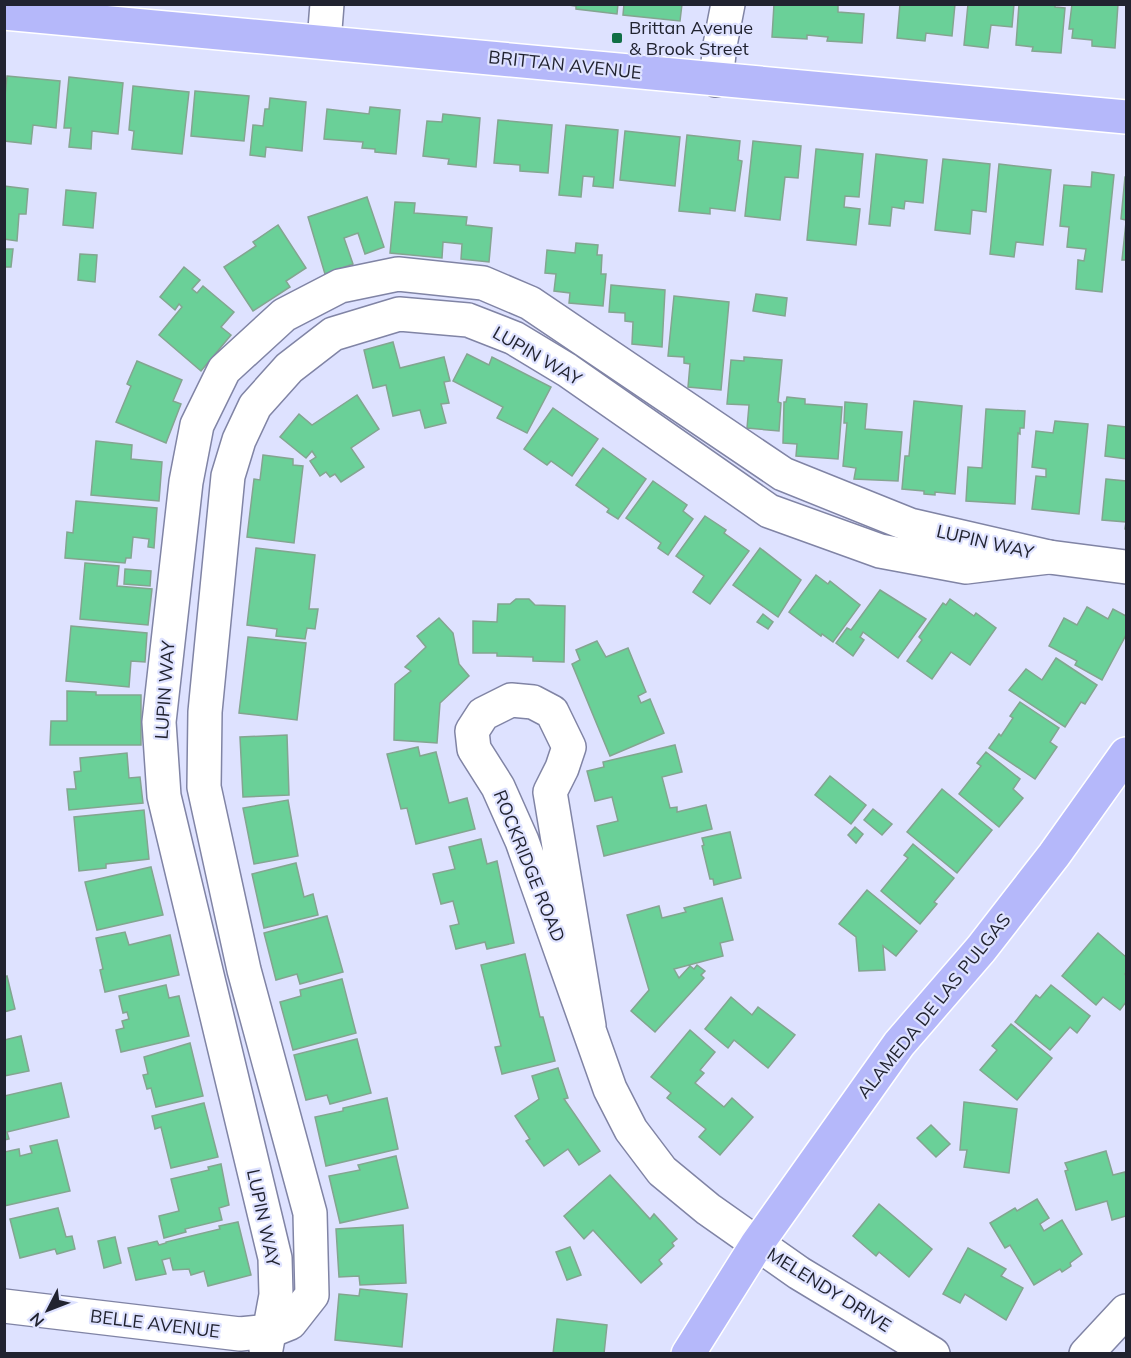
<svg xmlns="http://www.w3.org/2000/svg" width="1131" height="1358" font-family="Mulish,sans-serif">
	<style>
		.building { fill: #6ad098; stroke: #83a590; stroke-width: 1.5 }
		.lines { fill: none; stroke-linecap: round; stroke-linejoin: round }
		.minor-casing { stroke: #8084a5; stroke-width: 36 }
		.major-casing { stroke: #fff; stroke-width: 36 }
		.minor { stroke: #fff; stroke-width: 33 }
		.major { stroke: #b5b8fa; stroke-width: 33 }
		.poi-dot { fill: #106f45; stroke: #dee2ff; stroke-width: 2 }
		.labels { text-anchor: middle; stroke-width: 4.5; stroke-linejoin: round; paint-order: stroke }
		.poi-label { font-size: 18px; fill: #212330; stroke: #dee2ff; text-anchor: start }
		.street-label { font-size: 18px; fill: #212330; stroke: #dee2ff }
	</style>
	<rect width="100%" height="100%" fill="#dee2ff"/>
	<g class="building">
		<polygon points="561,4 618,4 617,14 576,9 576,6"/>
		<polygon points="624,4 682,4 680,21 623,15"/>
		<polygon points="774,4 838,4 838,12 864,14 862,43 827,41 828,37 807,35 807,39 772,37"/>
		<polygon points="900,4 955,4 952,36 926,33 925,41 897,38"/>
		<polygon points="968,4 1014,4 1012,27 991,25 988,48 964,45"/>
		<polygon points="1019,4 1055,4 1055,7 1065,8 1061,53 1032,51 1033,47 1016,45"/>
		<polygon points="1072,4 1118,4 1115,48 1092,46 1092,40 1072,38 1073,29 1069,29"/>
		<polygon points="7,76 60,81 56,128 33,125 31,144 4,141 4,106"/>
		<polygon points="69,77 123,83 118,134 92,131 91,149 69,147 71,128 64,128"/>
		<polygon points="133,86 189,92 182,154 132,149 134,131 129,130"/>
		<polygon points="195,91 249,96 244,141 191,136"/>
		<polygon points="270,98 306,102 302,151 266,147 265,157 250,155 253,125 263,126 265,109 269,109"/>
		<polygon points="370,107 400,110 396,154 375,152 375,149 362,148 363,142 324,139 327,109 369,114"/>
		<polygon points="443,114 480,118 476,167 448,164 449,159 423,156 427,121 442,122"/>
		<polygon points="498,120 552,125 548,173 520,171 520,165 494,163"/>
		<polygon points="566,125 618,130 613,188 593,186 594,177 583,176 581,197 559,195"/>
		<polygon points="625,131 680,137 675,186 620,180"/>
		<polygon points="687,135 740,141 738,160 742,161 735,211 710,208 710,214 679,211"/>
		<polygon points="753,141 801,146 798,178 785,177 780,220 745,216"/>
		<polygon points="816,149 863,154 859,197 845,196 844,207 860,209 856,245 807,240"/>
		<polygon points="876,154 927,160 923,203 905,201 904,209 892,207 890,226 869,224"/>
		<polygon points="943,159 990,164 986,212 972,210 970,234 935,230"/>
		<polygon points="999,164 1051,170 1043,245 1016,242 1014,257 990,254"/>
		<polygon points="1092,172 1114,175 1102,292 1076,289 1078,260 1084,261 1086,249 1067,247 1069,227 1060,226 1064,185 1091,187"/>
		<polygon points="1125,177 1126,177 1126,220 1121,219"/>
		<polygon points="4,186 28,189 26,214 19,214 17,241 4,239"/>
		<polygon points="66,190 96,193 93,228 63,225"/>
		<polygon points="367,197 384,247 365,254 358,233 344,238 353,264 325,274 308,217"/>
		<polygon points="395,202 415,203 414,213 467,217 466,225 492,228 489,262 461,259 462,244 443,242 442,258 390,253"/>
		<polygon points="1126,222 1126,260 1122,260"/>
		<polygon points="278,225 306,268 286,281 290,287 253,311 224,267 256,246 253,242"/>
		<polygon points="576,243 598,245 597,255 602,255 601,274 606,274 603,306 569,303 570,293 554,291 556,274 545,273 547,250 575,253"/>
		<polygon points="4,249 13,249 11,267 4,267"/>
		<polygon points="80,254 97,255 95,282 78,280"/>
		<polygon points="184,267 200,280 192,289 197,293 203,286 234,312 221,327 231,335 201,371 159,335 182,307 179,304 175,310 160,297"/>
		<polygon points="611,285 665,290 662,347 632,344 633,322 625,321 625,313 609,312"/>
		<polygon points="756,294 787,298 785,316 753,311"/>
		<polygon points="674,296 729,302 721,390 688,387 690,364 684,363 684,357 668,356"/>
		<polygon points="393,342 400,368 444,357 450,381 444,382 449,403 441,404 446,423 425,428 420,410 393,416 386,385 373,388 364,350"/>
		<polygon points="467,354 489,365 492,357 551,387 527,433 497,418 503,407 453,381"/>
		<polygon points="744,357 782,360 778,402 781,403 779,431 747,428 749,405 727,404 731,360 744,361"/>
		<polygon points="137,361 182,380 173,401 181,404 166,443 116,422 131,386 127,384"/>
		<polygon points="357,395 379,429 351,448 364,467 341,482 335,474 330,477 326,472 320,476 310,461 316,457 312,451 306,458 280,437 299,414 312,425"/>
		<polygon points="787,397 805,399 805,404 842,407 838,459 796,456 797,444 783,443 784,402 786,402"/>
		<polygon points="914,401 962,406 955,494 935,492 935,495 924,494 924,491 902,489 905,456 909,456"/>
		<polygon points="845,402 867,404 865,429 902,432 898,481 854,479 856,468 843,466 847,423 844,423"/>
		<polygon points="553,408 598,439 572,476 551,461 547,465 524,449"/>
		<polygon points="986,409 1025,411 1024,428 1020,428 1020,434 1018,433 1015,504 966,501 968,467 982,468"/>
		<polygon points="1055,421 1088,424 1079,514 1032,509 1036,476 1046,477 1046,469 1032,467 1036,431 1053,433"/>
		<polygon points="1108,425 1126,427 1126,459 1105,456"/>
		<polygon points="96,441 132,445 131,459 162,462 159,501 91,495"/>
		<polygon points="603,448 646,479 618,519 607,512 609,509 576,485"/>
		<polygon points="263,455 293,459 293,465 303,466 294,543 247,537 254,479 260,480"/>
		<polygon points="1106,479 1126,481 1126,530 1125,529 1126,522 1102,520"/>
		<polygon points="653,481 687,505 683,511 693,519 668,555 658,548 661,543 626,518"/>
		<polygon points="76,501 157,508 154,548 148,547 149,539 133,537 131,558 126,558 125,563 65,558 67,532 73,533"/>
		<polygon points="705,516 726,530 724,533 749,551 710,604 693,592 704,576 676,556"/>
		<polygon points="256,548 315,555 309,609 318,609 315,629 307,628 305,639 276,636 277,629 247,625"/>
		<polygon points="760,548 801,580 778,617 733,585"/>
		<polygon points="85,563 119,566 117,586 152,589 148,625 80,619"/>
		<polygon points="125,569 151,571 150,586 124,584"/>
		<polygon points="816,575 828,584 830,581 860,605 833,642 822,634 821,636 789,612"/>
		<polygon points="880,590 926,619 898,658 863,632 860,637 864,640 853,656 836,643 847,628 851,630"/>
		<polygon points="516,599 529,599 535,605 565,606 564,662 533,661 533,657 497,656 497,653 473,653 473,621 497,622 498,604 510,604"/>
		<polygon points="950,599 974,616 976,613 996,628 970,665 951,652 932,679 907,661 922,640 919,637 943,603 946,605"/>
		<polygon points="1087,607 1108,619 1113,609 1126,616 1126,635 1102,680 1075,665 1077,661 1049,646 1064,618 1077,625"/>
		<polygon points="763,614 773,622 768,629 757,622"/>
		<polygon points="439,618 453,633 459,664 469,676 440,703 437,743 394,740 395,684 411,671 405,667 426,647 417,636"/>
		<polygon points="71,626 147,633 145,662 131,661 129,687 66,681"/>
		<polygon points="248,637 306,643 297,720 239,713"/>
		<polygon points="597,641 606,657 628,648 646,692 638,696 641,703 650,699 664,733 610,756 572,664 580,660 576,650"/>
		<polygon points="1056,658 1097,685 1085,704 1081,702 1065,727 1009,690 1026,669 1042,680"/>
		<polygon points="67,691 96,692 96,695 141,695 141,745 50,745 51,721 67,721"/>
		<polygon points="1020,702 1059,728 1050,742 1057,747 1035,779 989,748 999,734 1001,736 1013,718 1010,716"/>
		<polygon points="287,735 289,795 243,797 240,737"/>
		<polygon points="675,745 682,772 662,777 670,808 677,807 677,812 706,805 712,829 604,856 597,826 618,821 612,797 595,801 587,771 604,767 603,762"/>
		<polygon points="418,747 420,756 436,752 449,803 467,798 475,829 416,844 407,808 401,809 387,754"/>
		<polygon points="986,752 1020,779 1013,789 1023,798 999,827 959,794 981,766 977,763"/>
		<polygon points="127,753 129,778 140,777 143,803 69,810 67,789 76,789 74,772 81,771 80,758"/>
		<polygon points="830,776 866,805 851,824 815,795"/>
		<polygon points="942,789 992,830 957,873 907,832"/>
		<polygon points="288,800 298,856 254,864 243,808"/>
		<polygon points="873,809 892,824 882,835 864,820"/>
		<polygon points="144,810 149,859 106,864 106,868 79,871 74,817"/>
		<polygon points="855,827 863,834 856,843 848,835"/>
		<polygon points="730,832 741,878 714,885 713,879 710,879 702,846 704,845 702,838"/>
		<polygon points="481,839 487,864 497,861 514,943 487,949 485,942 456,949 450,926 459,924 453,901 441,904 433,874 455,869 449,847"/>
		<polygon points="913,844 954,878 934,902 937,904 920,924 881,891 908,858 904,855"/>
		<polygon points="296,863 304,897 313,894 318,915 264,928 252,874"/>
		<polygon points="151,867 163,915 97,930 85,882"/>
		<polygon points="867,890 917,931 896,956 883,946 885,970 859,971 856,937 839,924"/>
		<polygon points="722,898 733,940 720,943 723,956 674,969 679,978 690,966 694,969 697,965 705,971 701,975 704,978 655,1032 631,1011 649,990 627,915 659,906 662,918 686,912 684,908"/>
		<polygon points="327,916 343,972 300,984 297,974 276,980 264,933"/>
		<polygon points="125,932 129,945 170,935 179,975 105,992 100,970 103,969 96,938"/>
		<polygon points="1098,933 1126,957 1126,972 1125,974 1126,976 1126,1002 1120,1010 1103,997 1096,1005 1062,976"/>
		<polygon points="525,954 540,1017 543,1017 555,1061 502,1074 495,1047 501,1046 481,965"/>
		<polygon points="7,976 15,1009 4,1012 4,977"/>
		<polygon points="342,979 356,1033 293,1050 280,1002 301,996 300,990"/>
		<polygon points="166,985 169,998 179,996 189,1036 121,1052 116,1030 124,1028 122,1021 129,1019 127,1012 123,1013 119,996"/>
		<polygon points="1051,985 1090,1016 1077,1033 1070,1027 1050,1050 1015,1022 1036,995 1040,998"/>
		<polygon points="731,997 752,1015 758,1007 795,1035 768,1068 734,1040 728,1048 705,1029"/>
		<polygon points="1011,1024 1052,1058 1017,1100 980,1070 997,1050 992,1046"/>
		<polygon points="690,1030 715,1052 700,1070 704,1073 695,1083 724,1107 732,1098 753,1117 720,1155 699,1137 706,1129 667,1098 671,1093 651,1077"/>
		<polygon points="21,1036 29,1071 4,1076 4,1040"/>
		<polygon points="357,1039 371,1093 330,1104 327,1095 306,1100 294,1055"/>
		<polygon points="190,1043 203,1096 156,1107 151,1088 147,1089 143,1075 148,1074 144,1057"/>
		<polygon points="558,1068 568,1098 564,1099 600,1151 579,1165 568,1149 544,1166 526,1141 530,1139 515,1116 539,1099 532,1076"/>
		<polygon points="61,1083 69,1117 7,1132 9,1139 4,1140 4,1096"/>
		<polygon points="387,1098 398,1149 326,1166 315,1117 343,1111 343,1108"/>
		<polygon points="964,1102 1017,1109 1009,1173 964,1167 967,1150 960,1150"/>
		<polygon points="204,1103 218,1157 171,1168 161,1127 155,1129 152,1116"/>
		<polygon points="931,1125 950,1144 936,1157 917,1138"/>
		<polygon points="57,1140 70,1191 4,1206 4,1152 19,1149 20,1156 32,1153 30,1146"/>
		<polygon points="1106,1151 1113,1175 1125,1172 1126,1178 1126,1216 1112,1220 1107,1201 1076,1210 1065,1171 1068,1170 1065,1163"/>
		<polygon points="396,1156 408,1208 340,1223 329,1176 360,1170 358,1165"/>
		<polygon points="221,1164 229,1205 219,1208 222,1220 185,1229 186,1232 164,1238 159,1216 179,1211 171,1179 209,1170 208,1167"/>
		<polygon points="610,1175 650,1219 654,1214 677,1239 672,1243 674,1246 659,1260 662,1264 641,1283 593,1230 584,1239 564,1216"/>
		<polygon points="1037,1199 1049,1218 1040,1224 1044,1231 1062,1220 1082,1254 1070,1263 1071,1266 1062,1272 1060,1269 1034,1285 1010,1245 1005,1248 990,1223 1015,1208 1017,1211"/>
		<polygon points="879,1204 932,1249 909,1277 879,1252 876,1256 853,1236"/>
		<polygon points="58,1208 66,1237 72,1236 75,1249 57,1254 55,1249 20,1258 10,1219"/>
		<polygon points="238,1222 251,1275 208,1286 204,1271 191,1275 189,1269 173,1270 170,1258 162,1260 166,1274 136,1280 128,1248 157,1241 159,1245 166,1243 166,1242 220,1229 219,1226"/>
		<polygon points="403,1225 406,1283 360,1285 359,1276 339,1277 336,1229"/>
		<polygon points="115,1237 121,1263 104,1268 98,1241"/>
		<polygon points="570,1247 581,1275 567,1280 556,1252"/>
		<polygon points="968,1248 1006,1269 1001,1276 1023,1288 1006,1320 965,1294 960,1303 943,1294"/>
		<polygon points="360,1289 407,1294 402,1347 335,1340 339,1294 359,1296"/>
		<polygon points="557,1319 607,1325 604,1354 553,1354"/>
	</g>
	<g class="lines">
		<g class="minor-casing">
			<g id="minor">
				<polyline points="324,42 327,4"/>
				<polyline points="716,80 720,45 728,4"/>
				<polyline points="589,1026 550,792 562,768 569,747 552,712 533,702 511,700 483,714 472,731 474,749 498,787 522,841 610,1089 631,1130 662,1171 708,1209 799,1273 933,1354"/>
				<polyline points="4,1306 240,1334 270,1331 290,1323 312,1295 310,1213 244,970 204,787 205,712 228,476 239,440 255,406 289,368 333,334 399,314 468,320 514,338 567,370 769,511 880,551 966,567 1049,557"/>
				<polyline points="266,1349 276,1295 275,1258 164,796 159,722 186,482 197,425 224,370 284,315 340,286 398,274 483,283 530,303 783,474 910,525 1049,557 1126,567"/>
				<polyline points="1086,1354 1126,1311"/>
			</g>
		</g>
		<g class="major-casing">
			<g id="major">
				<polyline points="4,13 1126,117"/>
				<polyline points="688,1354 757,1244 899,1044 981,949 1054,855 1126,754"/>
			</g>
		</g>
		<use href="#minor" class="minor"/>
		<use href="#major" class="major"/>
	</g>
	<rect class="poi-dot" x="611" y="32" width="12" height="12" rx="3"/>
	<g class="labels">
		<g class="poi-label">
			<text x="629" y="34">Brittan Avenue<tspan x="629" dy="21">&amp; Brook Street</tspan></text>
		</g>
		<g class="street-label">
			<text transform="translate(565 65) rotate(6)" y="6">BRITTAN AVENUE</text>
			<text transform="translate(537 356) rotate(30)" y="6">LUPIN WAY</text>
			<text transform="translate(985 542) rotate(13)" y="6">LUPIN WAY</text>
			<text transform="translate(165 690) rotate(-86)" y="6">LUPIN WAY</text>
			<text transform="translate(529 866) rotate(68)" y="6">ROCKRIDGE ROAD</text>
			<text transform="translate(934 1006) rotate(-51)" y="6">ALAMEDA DE LAS PULGAS</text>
			<text transform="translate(263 1218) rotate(78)" y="6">LUPIN WAY</text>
			<text transform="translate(829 1290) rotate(32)" y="6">MELENDY DRIVE</text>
			<text transform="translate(155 1324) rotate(7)" y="6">BELLE AVENUE</text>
		</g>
	</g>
	<rect width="1131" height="1358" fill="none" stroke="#212330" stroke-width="12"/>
	<g transform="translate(48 1310) rotate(228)" stroke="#dee2ff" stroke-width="4.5" paint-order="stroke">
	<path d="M0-4.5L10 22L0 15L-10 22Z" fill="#212330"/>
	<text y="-9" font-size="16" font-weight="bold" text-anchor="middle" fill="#212330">N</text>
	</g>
</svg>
